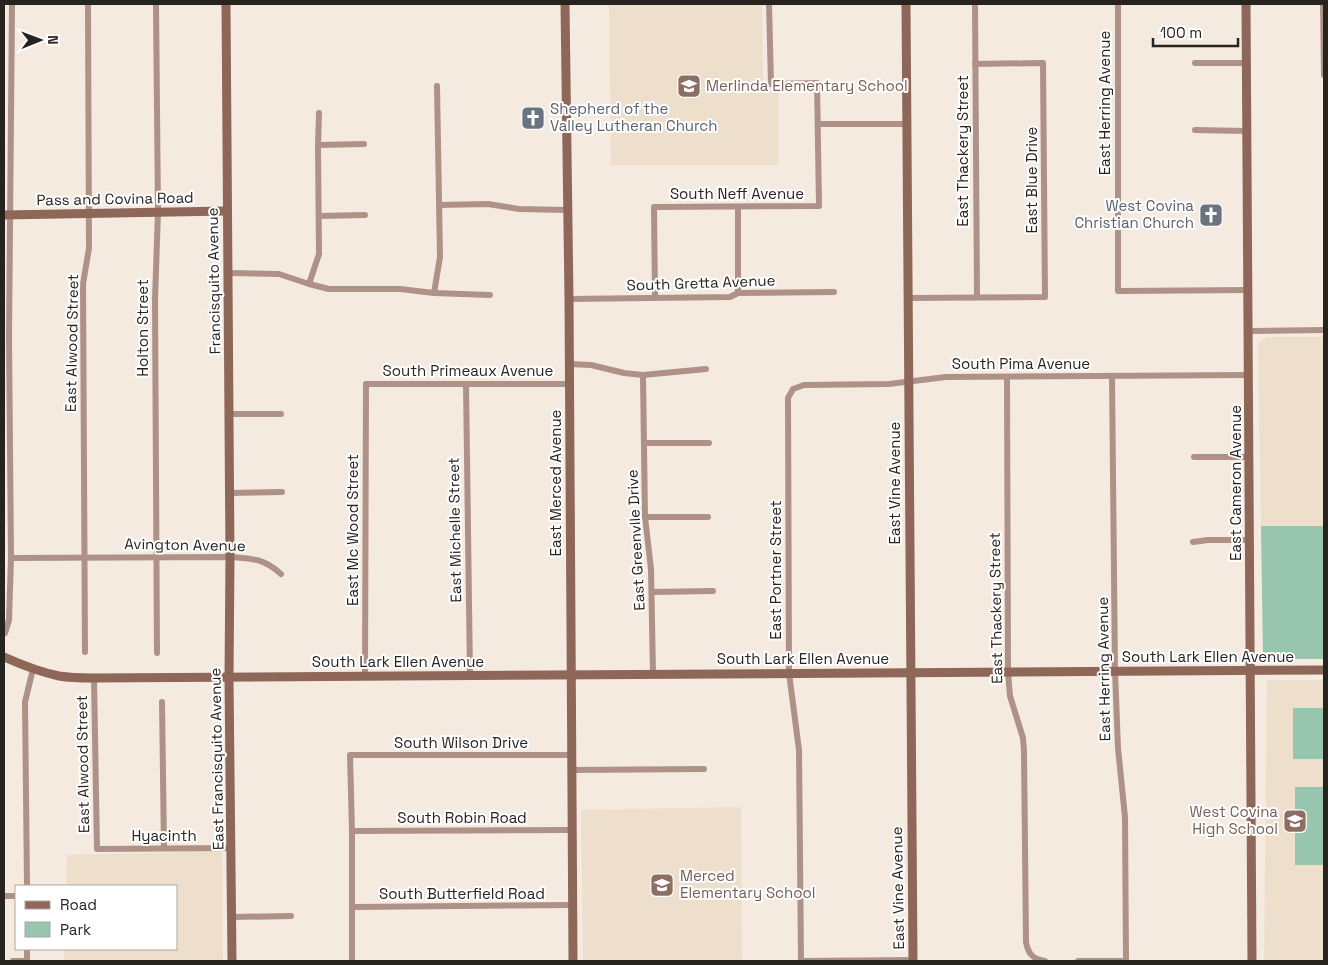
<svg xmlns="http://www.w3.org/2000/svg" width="1328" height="965" font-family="'Space Grotesk',sans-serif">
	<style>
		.built { fill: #eedfcd }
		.green { fill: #97c5ad }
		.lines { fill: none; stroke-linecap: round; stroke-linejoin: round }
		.street { stroke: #ae9288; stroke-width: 6 }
		.secondary { stroke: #8e6759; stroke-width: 9 }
		.labels { text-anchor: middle; stroke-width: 4; stroke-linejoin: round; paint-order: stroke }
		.education-label { font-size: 15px; fill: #785e54; stroke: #fff; text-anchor: start }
		.street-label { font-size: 15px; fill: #27231f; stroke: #fff }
		.worship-label { font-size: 15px; fill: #5b616d; stroke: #fff; text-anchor: start }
	</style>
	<rect width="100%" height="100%" fill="#f5eadf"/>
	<g class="built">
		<polygon points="609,4 762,4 763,77 766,84 770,87 779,90 778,165 611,165"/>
		<polygon points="1266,337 1324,337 1324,526 1261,526 1258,344"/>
		<polygon points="1267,680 1324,680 1324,961 1264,961"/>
		<polygon points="741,807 742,961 583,961 581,810"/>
		<polygon points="222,851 223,961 64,961 64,949 176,949 176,886 66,886 67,855"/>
	</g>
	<g class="green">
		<polygon points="1261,526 1324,526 1324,659 1263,659"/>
		<rect x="1293" y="708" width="31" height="51"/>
		<rect x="1295" y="787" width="29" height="78"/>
	</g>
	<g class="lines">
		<g class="street">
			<polyline points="156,4 158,212 155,300 157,653"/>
			<polyline points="975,4 977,297"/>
			<polyline points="1118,4 1118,291 1249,290"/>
			<polyline points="1323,4 1324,75"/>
			<polyline points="1195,63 1247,63"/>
			<polyline points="818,124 907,124"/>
			<polyline points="1195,130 1247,131"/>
			<polyline points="318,145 364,144"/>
			<polyline points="439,205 488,204 519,209 567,210"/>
			<polyline points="738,207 738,293"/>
			<polyline points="319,216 365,215"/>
			<polyline points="228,273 279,274 309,284 329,289 400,289 434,293 490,295"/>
			<polyline points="309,284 319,254 318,145 319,113"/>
			<polyline points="434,293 440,257 437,86"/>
			<polyline points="655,298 654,207 819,206 817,83 771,84 769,4"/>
			<polyline points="908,298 1045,297 1043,63 975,64"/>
			<polyline points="569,299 730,297 738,293 834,292"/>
			<polyline points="1249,331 1324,330"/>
			<polyline points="569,364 591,365 624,373 643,375 706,369"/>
			<polyline points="643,375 645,517 651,569 653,674"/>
			<path d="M 1007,377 L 1008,672 L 1010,696 L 1023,738 L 1024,751 L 1026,942 C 1028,954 1033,959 1045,961"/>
			<polyline points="466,384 470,676"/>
			<polyline points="229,414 281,414"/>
			<polyline points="645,443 709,443"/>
			<polyline points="1194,457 1249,457"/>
			<polyline points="230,493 282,492"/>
			<polyline points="645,517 708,517"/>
			<polyline points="1193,542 1208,540 1250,540"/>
			<path d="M 11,558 L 230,557 C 253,559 263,558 281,574"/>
			<polyline points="652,592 713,591"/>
			<polyline points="5,633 9,620 11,558 9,338 12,4"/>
			<polyline points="85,652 83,284 89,248 88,4"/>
			<polyline points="365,676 366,384 569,384"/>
			<polyline points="94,678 97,849 232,848"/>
			<polyline points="162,702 164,848"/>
			<polyline points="571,770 704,769"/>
			<polyline points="352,831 572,830"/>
			<polyline points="27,886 25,702 33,669"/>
			<polyline points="4,896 16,896"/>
			<polyline points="353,907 572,905"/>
			<polyline points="232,917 291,916"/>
			<polyline points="13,961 27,961"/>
			<polyline points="27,961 27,949"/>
			<polyline points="352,961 352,831 350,755 571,755"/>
			<polyline points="801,961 799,750 789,673 788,398 793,389 804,385 889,384 946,377 1249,375"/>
			<polyline points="801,961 913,960"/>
			<polyline points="1078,961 1126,961 1125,817 1118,748 1115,671 1112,376"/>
		</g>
		<g class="secondary">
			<polyline points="226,4 230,557 229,678 232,961"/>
			<polyline points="565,4 569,299 573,961"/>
			<polyline points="906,4 913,961"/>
			<polyline points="1246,4 1252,961"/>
			<polyline points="4,215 227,211"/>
			<path d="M 4,657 C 22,665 40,672 59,676 C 71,678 83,678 94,678 L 1324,670"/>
		</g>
	</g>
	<defs>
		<g id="school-square" transform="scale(1.25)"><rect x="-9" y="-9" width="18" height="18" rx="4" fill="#8d6e63" stroke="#fff"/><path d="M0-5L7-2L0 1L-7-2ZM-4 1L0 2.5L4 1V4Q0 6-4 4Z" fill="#fff"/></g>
		<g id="church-square" transform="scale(1.25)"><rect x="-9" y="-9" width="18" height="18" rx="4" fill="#6b7280" stroke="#fff"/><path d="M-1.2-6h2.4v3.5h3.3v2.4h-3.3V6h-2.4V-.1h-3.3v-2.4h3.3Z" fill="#fff"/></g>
	</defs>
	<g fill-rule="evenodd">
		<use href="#school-square" x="689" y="86"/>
		<use href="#church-square" x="533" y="118"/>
		<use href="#church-square" x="1211" y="215"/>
		<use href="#school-square" x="1295" y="821"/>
		<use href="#school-square" x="662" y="885"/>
	</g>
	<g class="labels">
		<g class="education-label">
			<text x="706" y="91">Merlinda Elementary School</text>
			<text x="1278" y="817" text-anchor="end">West Covina<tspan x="1278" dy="17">High School</tspan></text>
			<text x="680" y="881">Merced<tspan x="680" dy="17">Elementary School</tspan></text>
		</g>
		<g class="street-label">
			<text transform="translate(1105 103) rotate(-90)" y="5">East Herring Avenue</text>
			<text transform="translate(963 151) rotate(-90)" y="5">East Thackery Street</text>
			<text transform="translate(1032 180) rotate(-90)" y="5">East Blue Drive</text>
			<text x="737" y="199">South Neff Avenue</text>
			<text transform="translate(115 199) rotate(-1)" y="5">Pass and Covina Road</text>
			<text transform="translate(214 281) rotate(-91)" y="5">Francisquito Avenue</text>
			<text transform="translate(701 283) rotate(-2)" y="5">South Gretta Avenue</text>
			<text transform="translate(143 328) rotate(-90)" y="5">Holton Street</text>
			<text transform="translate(72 343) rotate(-89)" y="5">East Alwood Street</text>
			<text x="1021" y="369">South Pima Avenue</text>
			<text x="468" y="376">South Primeaux Avenue</text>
			<text transform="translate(556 483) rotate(-90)" y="5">East Merced Avenue</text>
			<text transform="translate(895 483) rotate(-90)" y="5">East Vine Avenue</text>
			<text transform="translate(1236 483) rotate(-90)" y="5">East Cameron Avenue</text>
			<text transform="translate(353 530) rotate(-90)" y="5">East Mc Wood Street</text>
			<text transform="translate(455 530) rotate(-91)" y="5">East Michelle Street</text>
			<text transform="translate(636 540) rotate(-93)" y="5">East Greenvlle Drive</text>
			<text transform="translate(185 545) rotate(1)" y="5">Avington Avenue</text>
			<text transform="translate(776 570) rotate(-90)" y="5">East Portner Street</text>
			<text transform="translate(996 608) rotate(-91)" y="5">East Thackery Street</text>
			<text x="1208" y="662">South Lark Ellen Avenue</text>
			<text x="803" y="664">South Lark Ellen Avenue</text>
			<text x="398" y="667">South Lark Ellen Avenue</text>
			<text transform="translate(1104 669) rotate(-91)" y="5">East Herring Avenue</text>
			<text x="461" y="748">South Wilson Drive</text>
			<text transform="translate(217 759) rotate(-91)" y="5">East Francisquito Avenue</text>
			<text transform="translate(83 764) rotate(-91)" y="5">East Alwood Street</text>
			<text x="462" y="823">South Robin Road</text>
			<text x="164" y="841">Hyacinth</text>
			<text transform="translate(898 888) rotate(-91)" y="5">East Vine Avenue</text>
			<text x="462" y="899">South Butterfield Road</text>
		</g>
		<g class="worship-label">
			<text x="550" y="114">Shepherd of the<tspan x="550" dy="17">Valley Lutheran Church</tspan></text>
			<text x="1194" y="211" text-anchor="end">West Covina<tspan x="1194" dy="17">Christian Church</tspan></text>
		</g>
	</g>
	<rect width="1328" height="965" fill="none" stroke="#27231f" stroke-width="10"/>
	<rect x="15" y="885" width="162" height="65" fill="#ffffff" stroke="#a9a7a5"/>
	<rect x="25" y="901" width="25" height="8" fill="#8e6759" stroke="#a9a7a5"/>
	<text x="60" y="910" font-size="15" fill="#27231f">Road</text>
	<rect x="25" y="922" width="25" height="15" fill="#97c5ad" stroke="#a9a7a5"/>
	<text x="60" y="935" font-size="15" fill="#27231f">Park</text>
	<g transform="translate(40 40) rotate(89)" stroke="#ffffff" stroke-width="4" paint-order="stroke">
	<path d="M0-4L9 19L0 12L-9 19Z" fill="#27231f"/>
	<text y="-8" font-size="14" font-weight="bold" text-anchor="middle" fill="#27231f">N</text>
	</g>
	<path d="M1153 38v8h85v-8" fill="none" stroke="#27231f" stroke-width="2.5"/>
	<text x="1160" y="38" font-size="15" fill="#27231f" stroke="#ffffff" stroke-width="4" paint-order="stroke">100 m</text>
</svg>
